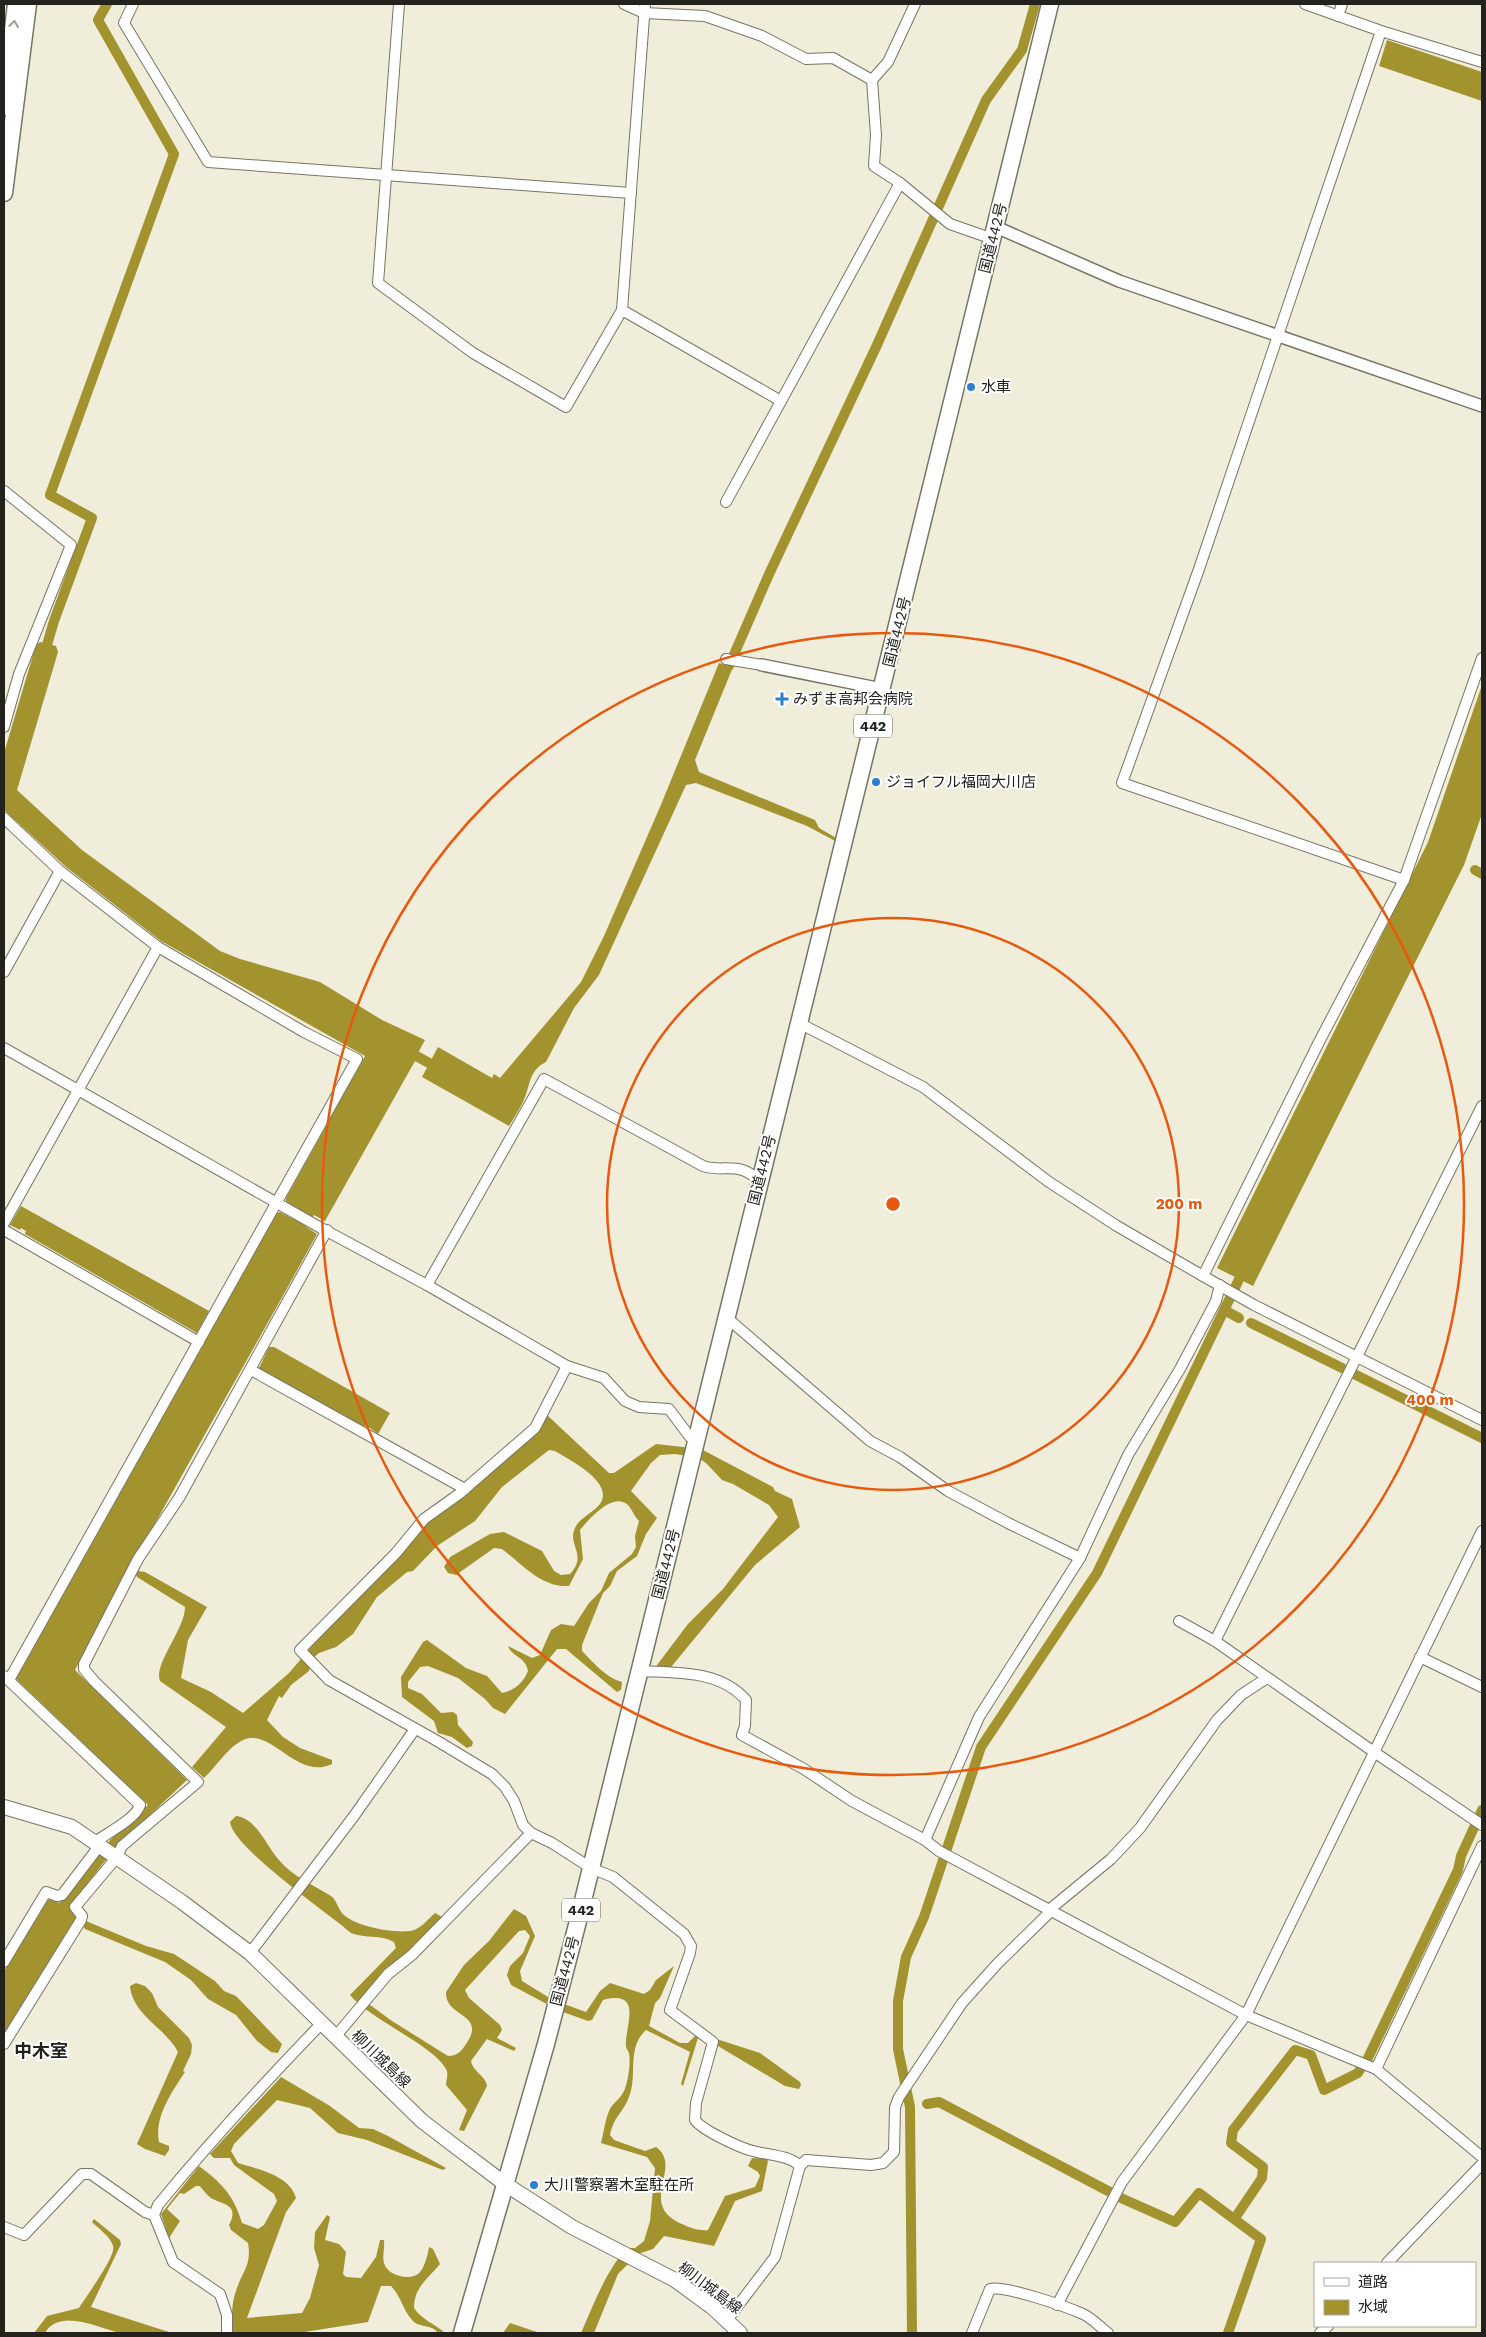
<svg xmlns="http://www.w3.org/2000/svg" width="1486" height="2337" font-family="'Work Sans','Noto Sans JP',sans-serif">
	<style>
		.water { fill: #a2932e }
		.lines { fill: none; stroke-linecap: round; stroke-linejoin: round }
		.canal { stroke: #a2932e; stroke-width: 10 }
		.minor-casing { stroke: #777565; stroke-width: 12 }
		.tertiary-casing { stroke: #777565; stroke-width: 14 }
		.secondary-casing { stroke: #777565; stroke-width: 16 }
		.trunk-casing { stroke: #777565; stroke-width: 19 }
		.minor { stroke: #fff; stroke-width: 10 }
		.tertiary { stroke: #fff; stroke-width: 11 }
		.secondary { stroke: #fff; stroke-width: 14 }
		.trunk { stroke: #fff; stroke-width: 16 }
		.oneway { stroke: #9c9c99 }
		.ring { fill: none; stroke: #e8590c; stroke-width: 2.5 }
		.poi-dot { fill: #2c80ce; stroke: #fff; stroke-width: 2 }
		.labels { text-anchor: middle; stroke-width: 4; stroke-linejoin: round; paint-order: stroke }
		.shield { fill: #fff; stroke: #656460; stroke-width: 1 }
		.shield-label { font-size: 14px; font-weight: bold; fill: #23221c }
		.street-label { font-size: 15px; fill: #23221c; stroke: #fff }
		.poi-label { font-size: 15px; fill: #23221c; stroke: #fff; text-anchor: start }
		.quarter-label { font-size: 18px; font-weight: bold; fill: #23221c; stroke: #fff }
		.centre { fill: #e8590c; stroke: #fff; stroke-width: 2.5 }
		.ring-label { font-size: 15px; text-anchor: middle; font-weight: bold; fill: #e8590c; stroke: #fff; stroke-width: 4; stroke-linejoin: round; paint-order: stroke }
	</style>
	<rect width="100%" height="100%" fill="#f0eddb"/>
	<g class="water">
		<polygon points="1387,40 1482,72 1482,101 1379,66"/>
		<path d="M 40,642 L 56,646 L 58,652 L 17,790 L 82,850 L 220,951 L 240,959 L 320,982 L 382,1020 L 425,1040 L 418,1053 L 421,1055 L 417,1061 L 415,1061 L 325,1221 L 314,1215 L 305,1226 L 317,1234 C 237,1380 153,1523 75,1670 L 187,1780 L 116,1847 L 69,1907 L 78,1917 L 4,2035 L 4,1971 L 48,1900 L 51,1899 L 59,1903 L 111,1839 L 148,1805 L 16,1679 L 277,1213 L 280,1212 L 293,1219 L 299,1210 L 286,1201 L 286,1198 L 365,1056 L 161,941 L 66,867 L 4,810 L 4,753 L 36,645 Z"/>
		<path d="M 719,663 L 733,667 L 695,760 L 699,772 L 815,820 L 819,828 L 838,839 L 837,842 L 807,826 L 696,783 L 686,785 L 599,975 L 574,1008 L 546,1062 C 528,1071 531,1085 523,1102 C 519,1110 514,1118 509,1126 L 422,1077 L 438,1047 L 492,1078 L 494,1074 L 500,1078 L 581,982 L 604,936 L 660,807 Z"/>
		<polygon points="1482,685 1482,814 1464,865 1253,1286 1217,1268 1428,842"/>
		<polygon points="21,1206 209,1311 197,1333 25,1234 26,1231 21,1228 20,1230 10,1225"/>
		<polygon points="269,1347 274,1347 390,1413 378,1434 366,1425 364,1428 259,1368"/>
		<path d="M 547,1415 L 609,1473 L 614,1473 L 656,1444 L 701,1449 L 773,1487 L 775,1491 L 792,1499 L 800,1527 L 755,1565 L 667,1672 L 654,1669 L 688,1624 L 723,1589 L 778,1517 L 769,1505 L 733,1484 L 722,1480 L 707,1464 L 699,1458 L 675,1454 L 660,1455 L 651,1463 L 631,1491 L 657,1518 L 646,1534 L 637,1556 L 617,1571 L 610,1586 L 603,1593 L 582,1645 L 582,1651 C 593,1662 606,1678 622,1682 L 621,1690 L 617,1692 L 566,1649 L 557,1649 L 505,1714 L 493,1708 L 485,1699 L 458,1678 L 428,1666 L 420,1667 L 408,1682 L 408,1688 L 422,1694 L 441,1713 L 453,1712 L 457,1715 L 458,1725 L 473,1742 L 472,1746 L 467,1748 L 452,1737 L 438,1733 L 434,1721 L 402,1697 L 401,1677 L 423,1642 L 427,1640 L 466,1668 L 487,1676 L 502,1693 C 514,1691 524,1682 528,1671 C 526,1657 512,1657 508,1646 L 532,1658 L 540,1655 L 551,1630 L 561,1624 L 574,1626 L 589,1603 L 601,1591 L 609,1573 L 632,1554 L 636,1547 L 635,1536 L 639,1521 C 634,1516 632,1509 628,1505 C 613,1491 589,1519 580,1530 L 583,1559 L 569,1586 C 542,1588 523,1565 502,1549 L 494,1548 L 456,1575 L 448,1573 L 444,1567 L 450,1557 L 490,1534 L 504,1532 L 542,1551 L 554,1571 L 561,1575 L 570,1574 C 588,1555 567,1545 575,1528 C 579,1518 593,1513 600,1504 C 615,1482 569,1460 555,1451 L 549,1450 L 502,1487 L 475,1521 L 437,1546 L 413,1571 L 407,1572 L 377,1597 L 353,1634 L 336,1647 L 319,1653 L 313,1658 L 309,1671 L 291,1685 L 282,1698 L 279,1696 L 267,1720 L 283,1737 L 300,1748 L 332,1760 L 332,1764 C 297,1781 271,1727 243,1740 C 228,1747 216,1767 204,1778 L 192,1767 L 226,1727 L 160,1681 C 153,1665 185,1629 185,1607 L 137,1577 L 136,1575 L 138,1571 L 145,1572 L 207,1607 L 188,1640 L 181,1678 L 211,1692 L 243,1713 L 289,1673 L 319,1638 L 427,1523 L 470,1492 L 515,1451 Z"/>
		<path d="M 236,1816 C 256,1818 266,1845 278,1859 C 293,1877 312,1884 331,1896 C 337,1900 338,1910 344,1915 C 358,1927 392,1933 410,1931 C 420,1930 428,1919 435,1913 L 442,1917 L 406,1954 L 387,1967 L 362,1999 L 392,2021 L 448,2056 C 455,2056 460,2053 464,2047 C 490,2012 445,2019 446,1992 L 464,1965 L 489,1941 L 514,1909 L 526,1916 L 535,1936 L 520,1971 L 522,1981 L 553,2000 L 586,2012 L 600,1991 L 610,1983 L 644,1994 L 650,1990 L 656,1980 L 674,1966 L 660,1998 L 655,2003 L 649,2026 L 680,2043 L 688,2043 L 698,2033 L 760,2053 L 800,2082 L 801,2085 L 799,2089 L 785,2086 L 708,2040 L 698,2038 L 683,2086 L 681,2084 L 690,2052 L 646,2030 C 626,2048 638,2075 629,2097 C 623,2113 614,2116 610,2135 L 614,2140 L 645,2151 L 656,2147 C 684,2167 636,2204 682,2224 C 690,2228 700,2231 708,2230 L 725,2196 L 755,2187 L 760,2176 L 758,2172 L 748,2166 L 752,2158 L 766,2159 L 768,2161 L 762,2191 L 735,2201 L 714,2246 L 664,2236 L 653,2249 L 638,2254 L 618,2274 L 594,2333 L 581,2333 C 594,2304 605,2272 627,2248 L 635,2248 L 644,2241 L 650,2221 L 655,2168 L 647,2157 L 601,2143 C 604,2132 605,2119 610,2109 C 613,2103 621,2098 624,2091 C 628,2082 631,2063 629,2053 C 628,2050 626,2049 626,2046 C 624,2028 645,1989 603,2000 L 592,2020 L 588,2021 L 560,2011 L 511,1985 L 507,1975 L 510,1966 L 523,1953 L 530,1936 L 525,1930 L 519,1931 L 465,1990 L 469,1998 L 500,2025 L 502,2030 L 497,2038 L 516,2048 L 514,2051 L 487,2039 L 471,2061 C 473,2072 486,2076 487,2086 L 464,2131 L 459,2130 L 467,2110 L 446,2085 C 446,2080 449,2074 446,2069 C 433,2045 371,2020 350,1995 L 396,1948 L 394,1942 C 380,1934 366,1939 351,1933 C 328,1913 233,1848 230,1822 Z"/>
		<polygon points="86,1921 146,1946 174,1954 215,1981 224,1991 236,1996 282,2044 278,2053 271,2052 257,2041 236,2015 208,1999 191,1980 165,1962 85,1929 83,1926"/>
		<path d="M 136,1983 L 145,1986 L 152,1993 L 158,2007 L 189,2038 L 192,2045 L 191,2054 L 183,2071 L 185,2072 C 172,2092 154,2117 159,2142 L 169,2146 L 169,2150 L 165,2156 L 145,2149 L 137,2144 L 178,2052 C 166,2028 133,2016 130,1986 Z"/>
		<path d="M 281,2077 L 330,2106 L 359,2128 L 373,2129 L 388,2136 L 446,2168 L 443,2170 L 367,2140 L 338,2133 L 310,2108 L 277,2100 L 234,2144 L 231,2151 L 238,2163 C 257,2169 290,2175 296,2198 L 286,2212 L 247,2318 L 302,2313 L 310,2298 L 319,2265 L 314,2248 L 315,2232 L 327,2215 L 330,2217 L 325,2240 L 339,2244 L 346,2252 L 343,2274 L 346,2277 L 361,2278 L 376,2257 L 380,2240 L 384,2240 C 385,2247 382,2257 384,2263 C 387,2276 412,2282 420,2272 C 425,2266 428,2254 429,2247 L 433,2249 L 440,2264 C 428,2279 414,2287 414,2308 C 422,2320 435,2324 445,2333 L 438,2333 C 432,2324 420,2328 413,2321 C 403,2311 401,2296 391,2286 L 381,2286 L 368,2322 L 298,2333 L 232,2333 C 232,2318 231,2305 236,2291 C 242,2271 252,2266 248,2243 L 231,2230 L 229,2225 C 240,2204 223,2205 211,2198 C 207,2195 203,2190 200,2186 L 196,2186 L 184,2194 L 180,2193 L 167,2209 L 180,2221 L 169,2238 L 161,2214 L 199,2166 C 222,2183 234,2196 242,2223 L 258,2229 L 264,2225 L 277,2201 L 274,2194 L 234,2165 L 230,2158 L 214,2158 L 210,2154 Z"/>
		<path d="M 94,2219 L 120,2240 L 121,2244 L 91,2307 L 172,2333 C 156,2333 137,2336 121,2333 C 100,2329 60,2307 45,2333 L 34,2333 L 47,2316 L 79,2308 C 85,2298 117,2255 113,2246 C 111,2237 98,2228 92,2222 Z"/>
		<polygon points="510,2323 540,2333 503,2333"/>
	</g>
	<g class="lines">
		<g class="canal">
			<polyline points="44,655 54,621 92,518 50,495 174,154 98,20 107,4"/>
			<polyline points="729,666 770,572 877,345 986,100 1022,50 1035,4"/>
			<polyline points="1475,870 1482,874"/>
			<polyline points="409,1052 440,1069"/>
			<polyline points="1224,1310 1239,1318"/>
			<polyline points="1251,1323 1342,1368"/>
			<polyline points="1356,1375 1482,1438"/>
			<polyline points="1368,2058 1458,1870 1461,1856 1482,1810"/>
			<polyline points="927,2104 939,2102 1110,2192"/>
			<polyline points="1121,2198 1175,2222 1199,2193 1261,2239 1228,2333"/>
			<polyline points="1235,2218 1262,2178 1263,2167 1231,2143 1233,2130 1295,2050 1311,2055 1324,2090 1358,2073 1361,2068"/>
			<polyline points="912,2333 910,2107 898,2049 898,2001 906,1957 924,1917 981,1747 1097,1573 1244,1269"/>
		</g>
		<g class="minor-casing">
			<g id="minor">
				<polyline points="133,4 124,23 208,162 631,193"/>
				<polyline points="399,4 378,283 473,353 566,407 622,310 645,4"/>
				<polyline points="624,4 644,13 705,16 762,36 806,59 833,58 872,80"/>
				<polyline points="1305,4 1381,31 1482,62"/>
				<polyline points="1338,16 1342,4"/>
				<polyline points="1381,31 1199,569 1122,783 1404,880"/>
				<polyline points="900,183 874,166 876,135 872,80 888,62 915,4"/>
				<polyline points="622,310 781,401"/>
				<polyline points="4,491 71,545 19,674 4,727"/>
				<polyline points="726,502 900,183 950,224 993,239"/>
				<polyline points="726,659 762,665"/>
				<polyline points="4,818 60,871 158,947 304,1032 357,1059 9,1680"/>
				<polyline points="4,972 60,871"/>
				<polyline points="799,1023 923,1087 1049,1182 1117,1226 1203,1276 1254,1305 1482,1420"/>
				<polyline points="4,1048 321,1228 427,1285 567,1366 604,1378 625,1401 639,1407 669,1409 690,1437 698,1437"/>
				<polyline points="4,1223 158,947"/>
				<polyline points="4,1230 199,1342"/>
				<polyline points="1203,1276 1319,1042 1404,880 1482,658"/>
				<path d="M 427,1285 L 544,1079 L 703,1166 C 716,1171 729,1166 742,1170 C 748,1171 754,1177 760,1180"/>
				<polyline points="726,1317 870,1441 900,1457 948,1491 1008,1523 1080,1558"/>
				<path d="M 567,1366 L 535,1428 L 459,1494 L 424,1519 L 396,1553 L 300,1650 L 329,1680 L 439,1742 L 492,1774 L 505,1787 L 514,1801 L 523,1825 L 531,1833 L 552,1843 L 591,1868 L 613,1877 L 684,1934 L 691,1946 L 690,1953 L 670,2010 L 713,2042 L 696,2103 L 695,2120 C 702,2130 740,2148 753,2151 C 767,2155 789,2155 800,2166"/>
				<polyline points="251,1370 465,1489"/>
				<polyline points="1179,1621 1215,1641 1374,1752 1482,1825"/>
				<polyline points="1215,1641 1482,1106"/>
				<polyline points="1420,1657 1482,1687"/>
				<path d="M 640,1671 C 677,1673 720,1670 746,1700 L 745,1726 L 742,1735 L 804,1769 L 852,1801 L 925,1840 L 939,1851 L 1246,2015 L 1376,2069 L 1482,2157"/>
				<path d="M 4,1676 L 140,1805 C 136,1819 107,1833 95,1842"/>
				<polyline points="925,1840 979,1717 1080,1558 1128,1455 1180,1369 1216,1301 1220,1285"/>
				<polyline points="1049,1910 1111,1859 1140,1828 1217,1720 1241,1695 1267,1678"/>
				<polyline points="250,1953 354,1816 415,1729"/>
				<polyline points="4,1962 46,1892 57,1896 62,1895 100,1845"/>
				<polyline points="335,2037 388,1974 412,1955 531,1833"/>
				<polyline points="4,2044 81,1920 82,1916 75,1907 117,1857 122,1846 198,1782 94,1681 84,1669 84,1664 138,1559 179,1498 327,1230"/>
				<polyline points="1376,2069 1482,1846"/>
				<polyline points="4,2227 24,2235 82,2174 91,2174 145,2212 154,2215"/>
				<polyline points="1387,2263 1482,2164"/>
				<polyline points="1057,2305 1122,2182 1246,2015 1482,1531"/>
				<polyline points="727,2320 775,2257 800,2166 806,2160 871,2165 883,2163 894,2152 895,2107 899,2097 962,2003 998,1963 1051,1911"/>
				<path d="M 227,2333 L 227,2315 L 220,2294 L 173,2262 L 154,2215 L 158,2205 C 210,2142 265,2082 322,2023"/>
				<path d="M 972,2333 L 990,2289 C 1005,2285 1067,2307 1083,2314 C 1092,2318 1100,2327 1108,2333"/>
				<polyline points="1320,2333 1328,2326"/>
			</g>
		</g>
		<g class="tertiary-casing">
			<g id="tertiary">
				<polyline points="996,227 1119,281 1482,406"/>
				<polyline points="762,665 882,689"/>
			</g>
		</g>
		<g class="secondary-casing">
			<polyline id="secondary" points="4,1807 72,1827 182,1902 250,1953 422,2121 456,2147 505,2184 572,2227 675,2280 712,2307 740,2333"/>
		</g>
		<g class="trunk-casing">
			<g id="trunk">
				<polyline points="4,107 16,4"/>
				<polyline points="4,193 28,4"/>
				<polyline points="462,2333 546,2044 577,1925 1050,4"/>
			</g>
		</g>
		<use href="#minor" class="minor"/>
		<use href="#tertiary" class="tertiary"/>
		<use href="#secondary" class="secondary"/>
		<use href="#trunk" class="trunk"/>
	</g>
	<defs><path id="oneway-chevron" d="M-2-3.5L2.5 0L-2 3.5" fill="none" stroke-width="1.6" stroke-linecap="round" stroke-linejoin="round" transform="scale(1.25)"/></defs>
	<use class="oneway" href="#oneway-chevron" transform="translate(14 24) rotate(-83)"/>
	<g class="ring">
		<circle cx="893" cy="1204" r="286"/>
		<circle cx="893" cy="1204" r="571"/>
	</g>
	<g class="poi-dot">
		<circle cx="971" cy="387" r="5"/>
		<path d="M779.5 691.5h5v5h5v5h-5v5h-5v-5h-5v-5h5z"/>
		<circle cx="876" cy="782" r="5"/>
		<circle cx="534" cy="2185" r="5"/>
	</g>
	<g class="labels">
		<g class="shield">
			<rect x="854" y="714.5" width="38" height="23" rx="4"/>
			<rect x="562" y="1898.5" width="38" height="23" rx="4"/>
		</g>
		<g class="shield-label">
			<text x="873" y="731">442</text>
			<text x="581" y="1915">442</text>
		</g>
		<g class="street-label">
			<text transform="translate(993 238) rotate(-76)" y="5">国道442号</text>
			<text transform="translate(897 632) rotate(-76)" y="5">国道442号</text>
			<text transform="translate(762 1170) rotate(-76)" y="5">国道442号</text>
			<text transform="translate(666 1564) rotate(-76)" y="5">国道442号</text>
			<text transform="translate(565 1971) rotate(-75)" y="5">国道442号</text>
			<text transform="translate(381 2059) rotate(44)" y="5">柳川城島線</text>
			<text transform="translate(710 2288) rotate(37)" y="5">柳川城島線</text>
		</g>
		<g class="poi-label">
			<text x="981" y="392">水車</text>
			<text x="793" y="704">みずま高邦会病院</text>
			<text x="886" y="787">ジョイフル福岡大川店</text>
			<text x="544" y="2190">大川警察署木室駐在所</text>
		</g>
		<g class="quarter-label">
			<text x="41" y="2057">中木室</text>
		</g>
	</g>
	<circle cx="893" cy="1204" r="8" class="centre"/>
	<g class="ring-label">
		<text x="1179" y="1209">200 m</text>
		<text x="1430" y="1405">400 m</text>
	</g>
	<rect width="1486" height="2337" fill="none" stroke="#23221c" stroke-width="10"/>
	<rect x="1314" y="2262" width="162" height="65" fill="#ffffff" stroke="#a7a7a4"/>
	<rect x="1324" y="2278" width="25" height="8" fill="#ffffff" stroke="#a7a7a4"/>
	<text x="1358" y="2287" font-size="15" fill="#23221c">道路</text>
	<rect x="1324" y="2300" width="25" height="15" fill="#a2932e" stroke="#a7a7a4"/>
	<text x="1358" y="2312" font-size="15" fill="#23221c">水域</text>
</svg>
